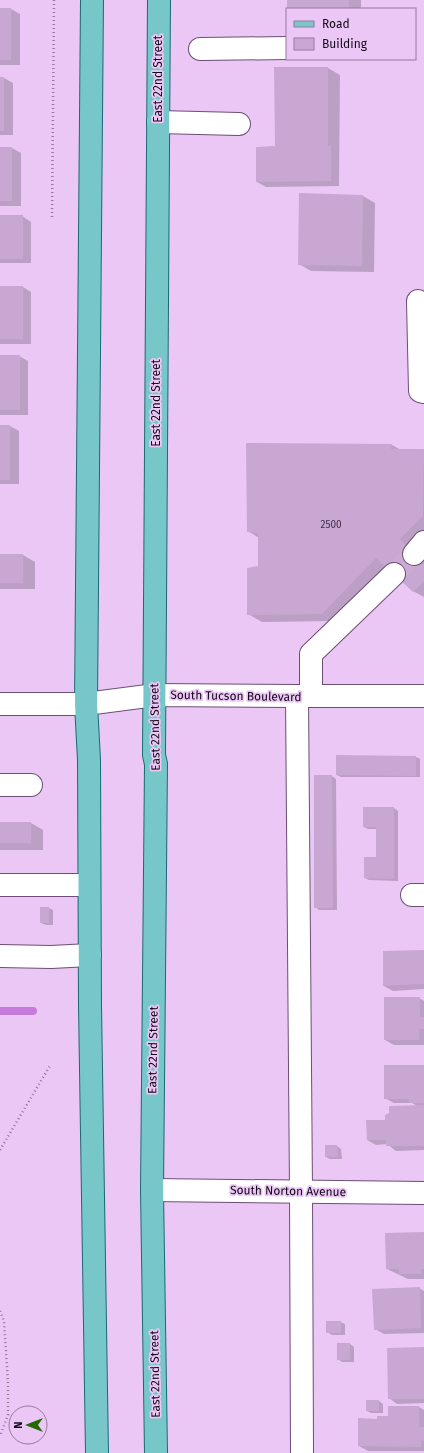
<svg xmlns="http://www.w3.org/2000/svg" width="424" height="1453" font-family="'Fira Sans',sans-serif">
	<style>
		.shadow { fill: #0003 }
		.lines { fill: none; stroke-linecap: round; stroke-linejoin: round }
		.stream { stroke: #c77cdc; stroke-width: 8 }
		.building { fill: #c9a7d3 }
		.minor-tunnel { stroke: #cbaad4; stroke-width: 22; stroke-dasharray: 22 11; stroke-linecap: butt }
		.minor-casing { stroke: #6d4e76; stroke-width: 24 }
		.major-casing { stroke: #1a6b73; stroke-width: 24 }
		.path { stroke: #927899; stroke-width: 2.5; stroke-dasharray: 1 3; stroke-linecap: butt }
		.minor { stroke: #fff; stroke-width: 22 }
		.major { stroke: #77c6c9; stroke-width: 22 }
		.labels { text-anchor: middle; stroke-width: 3.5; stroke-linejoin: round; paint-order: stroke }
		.number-label { font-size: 10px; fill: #413046 }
		.street-label { font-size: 12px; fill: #140817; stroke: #ebc7f5 }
	</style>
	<rect width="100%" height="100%" fill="#ebc7f5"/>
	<g class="shadow">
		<rect x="288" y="0" width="73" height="9"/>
		<polygon points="0,9 11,9 20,14 20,65 0,65"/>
		<polygon points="328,68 340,75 339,186 266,187 257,182 279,148"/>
		<polygon points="0,78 4,78 13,83 13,135 0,135"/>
		<polygon points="0,148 12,148 21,153 21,206 0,206"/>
		<polygon points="363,196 375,203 374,272 311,271 299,264"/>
		<polygon points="0,216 22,216 31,222 31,263 0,263"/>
		<polygon points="0,287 23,287 31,292 31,344 0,344"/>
		<polygon points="0,356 19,356 28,361 28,415 0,415"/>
		<polygon points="0,426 10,426 19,431 19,484 0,484"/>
		<polygon points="247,444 392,445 401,450 424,450 424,597 413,591 388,568 336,621 262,622 248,614 259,567 259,538 248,531"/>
		<polygon points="0,555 23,555 35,562 35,589 0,589"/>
		<polygon points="337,756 416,757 420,759 420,777 341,777 337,775"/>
		<polygon points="332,776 336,779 337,910 319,910 315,907"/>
		<polygon points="364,808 394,808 398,811 398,881 369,880 365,878 377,858 377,829 368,829 364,827"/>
		<polygon points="0,823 31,823 43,830 43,850 0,850"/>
		<polygon points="49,908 53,910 53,925 46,925 41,923"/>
		<polygon points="424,951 424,989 393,991 384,986"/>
		<polygon points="419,998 424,1001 424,1045 394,1045 385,1040"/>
		<polygon points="424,1066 424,1150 396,1151 387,1144 376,1145 367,1140 417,1106 412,1103 394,1103 385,1098"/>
		<polygon points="326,1146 337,1146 341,1149 342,1159 330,1159 326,1157"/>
		<polygon points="424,1233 424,1279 408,1279 387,1269"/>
		<polygon points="419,1288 424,1291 424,1333 384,1334 375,1329"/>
		<polygon points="340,1322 345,1324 345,1335 332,1335 327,1332"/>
		<polygon points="350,1344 354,1347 354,1362 342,1362 338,1359"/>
		<polygon points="424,1348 424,1403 397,1404 389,1398"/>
		<polygon points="379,1401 383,1404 383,1413 371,1413 367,1411"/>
		<polygon points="389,1407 419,1407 424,1410 424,1451 368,1451 359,1446 378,1420 389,1417"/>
	</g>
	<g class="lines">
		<polyline class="stream" points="0,1011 33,1011"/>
	</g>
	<g class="building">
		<rect x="287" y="0" width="62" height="9"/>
		<rect x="0" y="8" width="11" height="52"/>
		<polygon points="274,67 328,67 328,146 331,146 331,181 256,182 256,147 275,146"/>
		<rect x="0" y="77" width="4" height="54"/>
		<rect x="0" y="147" width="12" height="54"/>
		<polygon points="299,193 363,195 362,266 298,265"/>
		<rect x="0" y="215" width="23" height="44"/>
		<rect x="0" y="286" width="23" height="53"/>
		<rect x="0" y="355" width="20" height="55"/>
		<rect x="0" y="425" width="10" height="55"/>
		<polygon points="246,443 392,444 391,449 424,449 423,516 400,539 424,565 424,581 413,592 376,558 322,614 247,615 247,568 258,566 258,533 247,532"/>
		<rect x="0" y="554" width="23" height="29"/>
		<polygon points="336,755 416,756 416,776 336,775"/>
		<polygon points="314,775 332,775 333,908 314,908"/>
		<polygon points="363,807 394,807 394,879 364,878 364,857 376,857 376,827 363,827"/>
		<rect x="0" y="822" width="31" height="21"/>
		<rect x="40" y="907" width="9" height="16"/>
		<polygon points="424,950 424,984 383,986 383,951"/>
		<polygon points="384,997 420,997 420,1017 424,1017 424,1029 419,1029 419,1040 384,1040"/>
		<polygon points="384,1065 424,1065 424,1103 409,1103 409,1099 384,1099"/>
		<polygon points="424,1105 424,1146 386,1146 386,1140 367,1140 366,1120 385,1120 385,1115 389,1113 389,1106"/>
		<polygon points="325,1145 337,1145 338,1157 325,1157"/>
		<polygon points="424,1232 424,1269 421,1269 421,1274 399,1274 399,1269 386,1269 385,1233"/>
		<polygon points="420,1287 421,1328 374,1330 372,1289"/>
		<rect x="326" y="1321" width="15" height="12"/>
		<rect x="337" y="1343" width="13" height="17"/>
		<polygon points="424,1347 424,1399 388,1399 387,1348"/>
		<rect x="366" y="1400" width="13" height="11"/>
		<polygon points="388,1406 419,1406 419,1427 424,1427 424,1441 422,1440 421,1447 358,1446 358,1418 377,1419 377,1416 388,1416"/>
	</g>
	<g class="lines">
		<polyline class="minor-tunnel" points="394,574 414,554"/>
		<g class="minor-casing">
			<g id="minor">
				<polyline points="200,49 287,48"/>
				<polyline points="158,122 239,124"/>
				<polyline points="418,301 420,391 424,392"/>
				<polyline points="414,554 424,542"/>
				<polyline points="297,696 301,1191 302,1453"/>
				<polyline points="311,696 311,654 394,574"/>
				<polyline points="0,704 86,704 155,695 297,696 424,696"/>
				<polyline points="0,785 31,785"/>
				<polyline points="0,885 89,885"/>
				<polyline points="412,895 424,895"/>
				<polyline points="0,956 51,957 90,955"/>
				<polyline points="152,1190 424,1193"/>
			</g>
		</g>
		<g class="major-casing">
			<g id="major">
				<polyline points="92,0 86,704 89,760 90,1005 97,1453"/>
				<polyline points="156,1453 152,1190 156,764 154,755 159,0"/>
			</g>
		</g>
		<g class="path">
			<polyline points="52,217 54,0"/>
			<polyline points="0,1150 51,1064"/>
			<polyline points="0,1311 4,1321 8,1382 8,1415 0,1436"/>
		</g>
		<use href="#minor" class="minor"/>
		<use href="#major" class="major"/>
	</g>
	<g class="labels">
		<g class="number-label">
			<text x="331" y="528">2500</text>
		</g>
		<g class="street-label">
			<text transform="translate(158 79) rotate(-90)" y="4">East 22nd Street</text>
			<text transform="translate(156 403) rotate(-90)" y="4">East 22nd Street</text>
			<text transform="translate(236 696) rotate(1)" y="4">South Tucson Boulevard</text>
			<text transform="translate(155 727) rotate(-91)" y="4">East 22nd Street</text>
			<text transform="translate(153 1050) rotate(-89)" y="4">East 22nd Street</text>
			<text transform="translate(288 1191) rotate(1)" y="4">South Norton Avenue</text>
			<text transform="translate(155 1374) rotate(-91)" y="4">East 22nd Street</text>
		</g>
	</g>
	<rect x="286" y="8" width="130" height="52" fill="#ebc7f5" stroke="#957b9c"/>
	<rect x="294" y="21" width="20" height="6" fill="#77c6c9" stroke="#957b9c"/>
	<text x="322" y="28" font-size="12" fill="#140817">Road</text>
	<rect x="294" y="38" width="20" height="12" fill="#c9a7d3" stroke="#957b9c"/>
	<text x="322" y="48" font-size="12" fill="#140817">Building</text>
	<g transform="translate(28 1425) rotate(270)"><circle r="19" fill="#ebc7f5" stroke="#957b9c"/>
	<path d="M0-3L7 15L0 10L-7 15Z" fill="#246900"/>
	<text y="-6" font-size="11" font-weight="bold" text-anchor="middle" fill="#140817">N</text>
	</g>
</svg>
